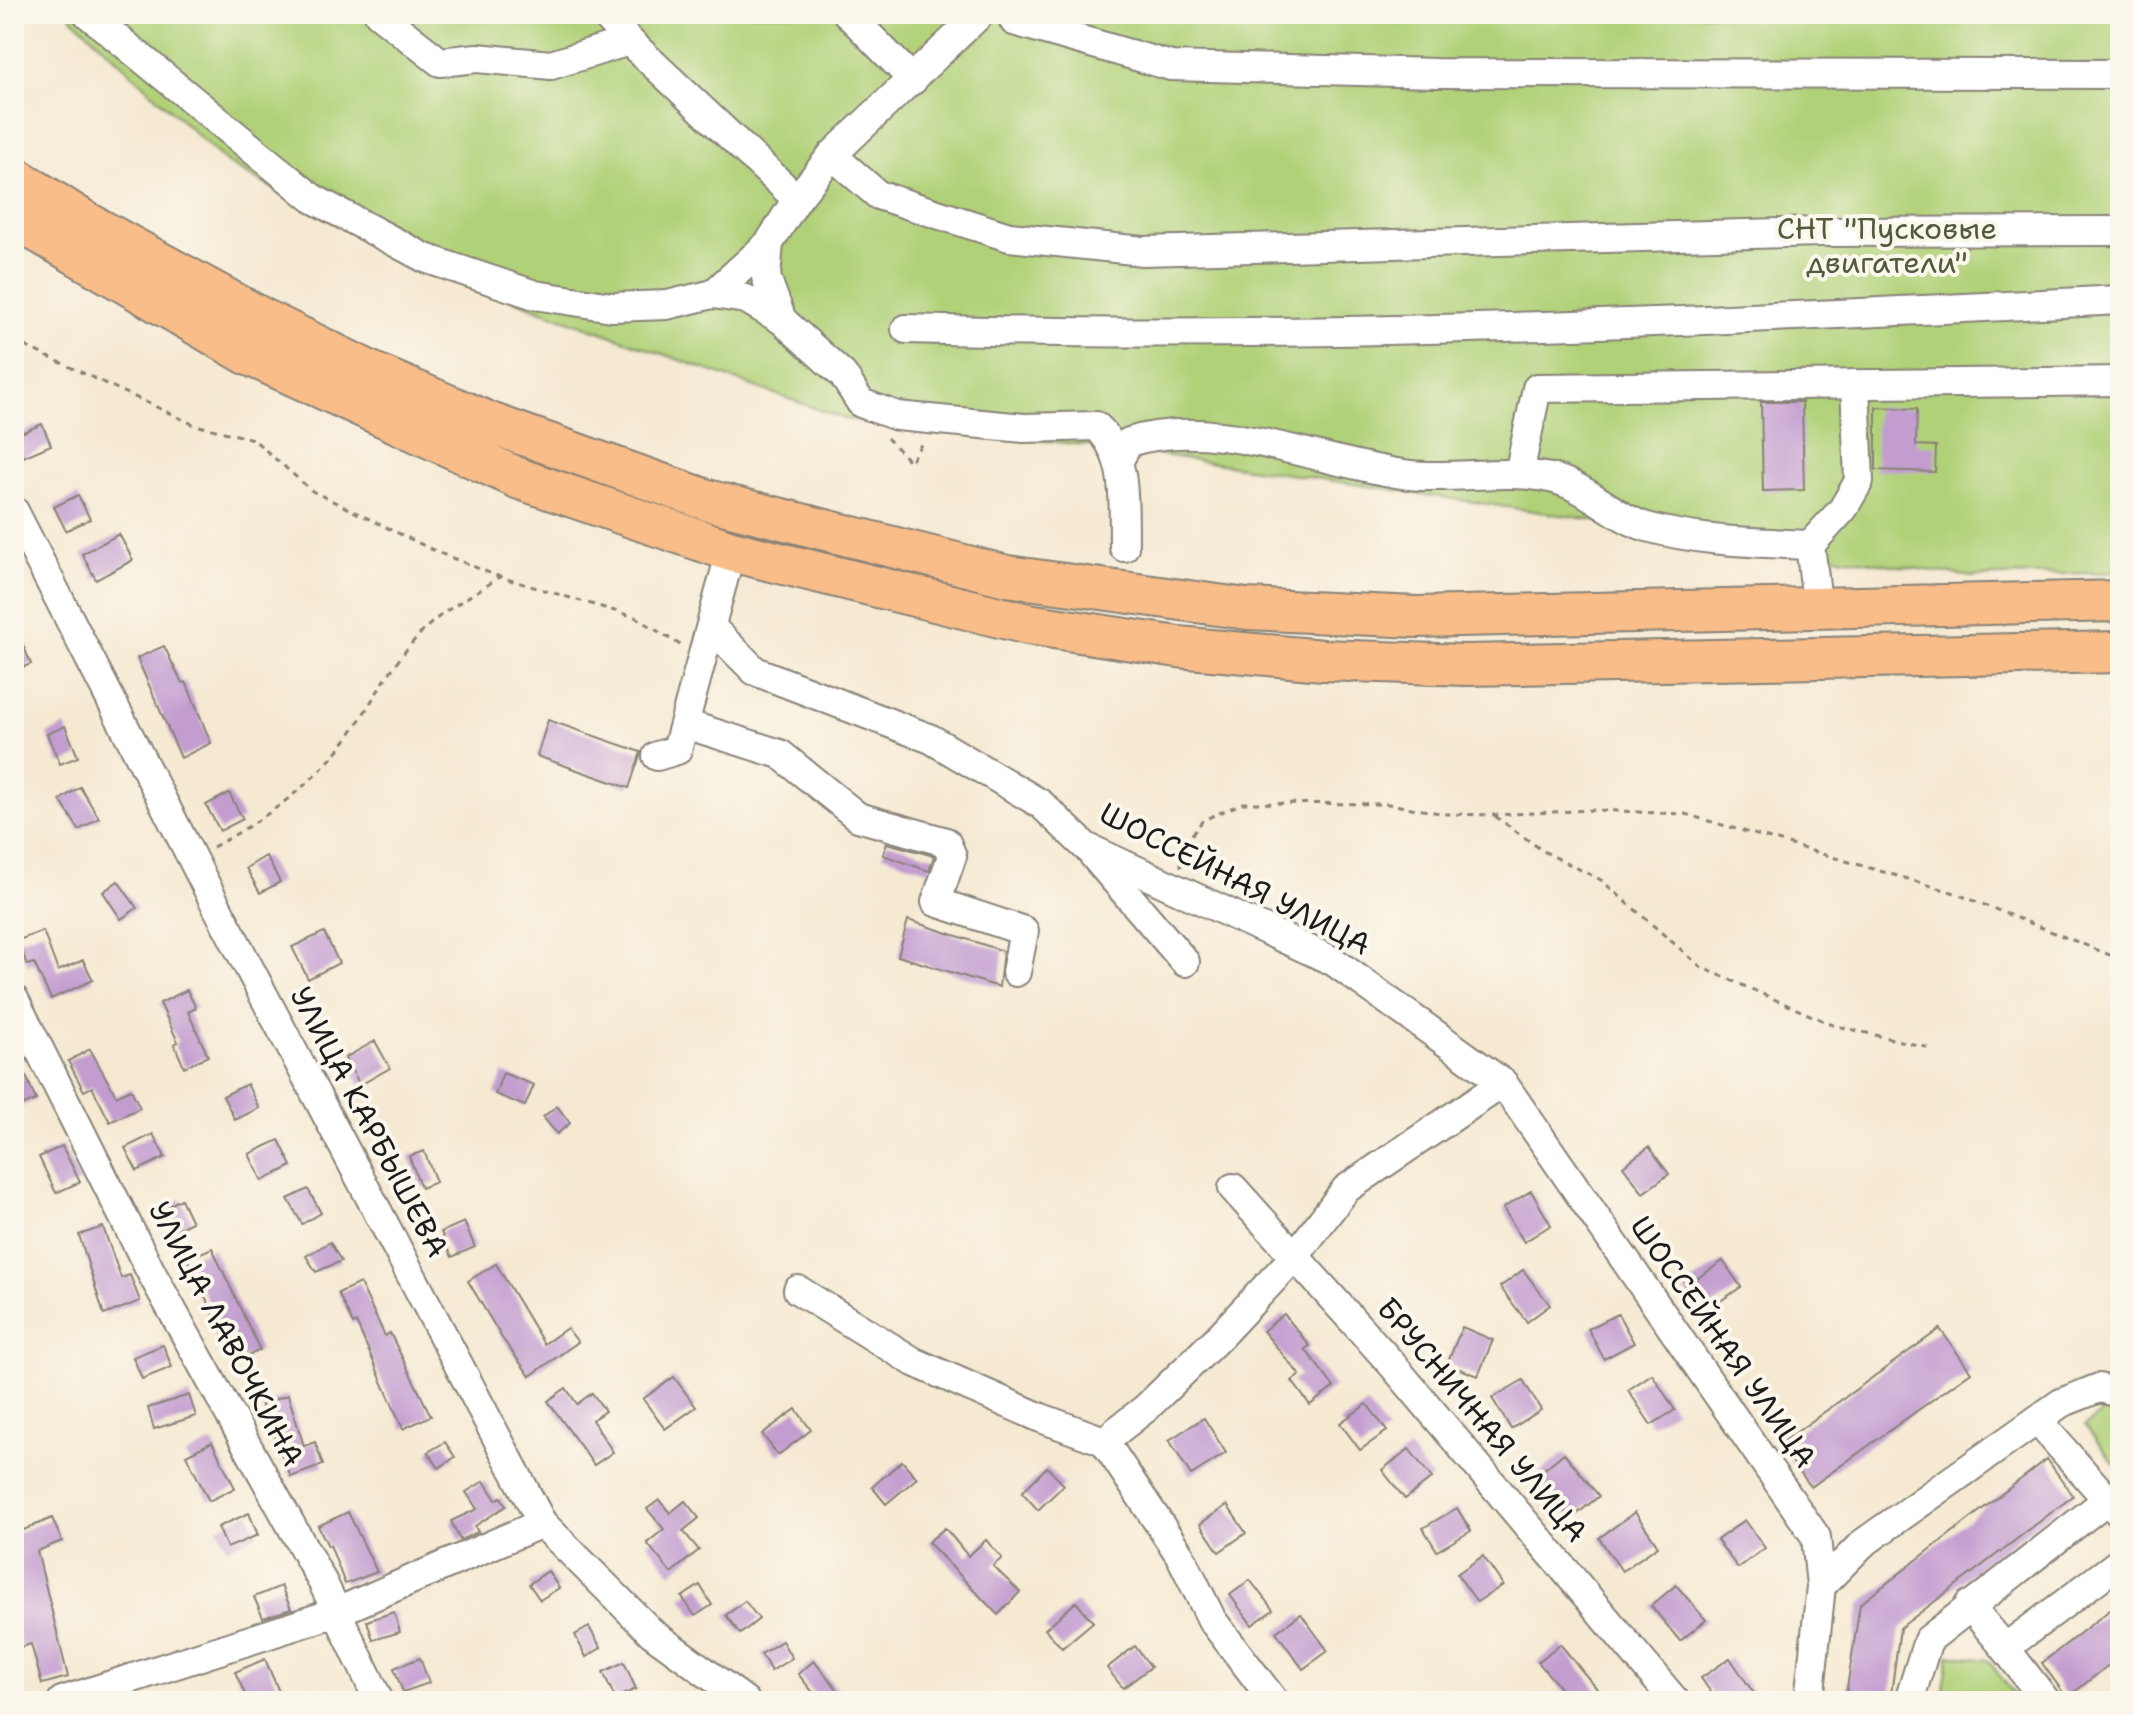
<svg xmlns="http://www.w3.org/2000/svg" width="2134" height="1715" font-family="'Shantell Sans',sans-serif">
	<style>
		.green { fill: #b1d178; stroke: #66764a; stroke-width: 2 }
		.building { fill: #c39dd0 }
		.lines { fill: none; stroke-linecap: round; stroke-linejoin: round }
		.minor-casing { stroke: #888277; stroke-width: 32 }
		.highway-casing { stroke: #888277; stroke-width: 44 }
		.path { stroke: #888277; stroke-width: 3; stroke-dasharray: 6 6; stroke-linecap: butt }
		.minor { stroke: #fff; stroke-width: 28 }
		.highway { stroke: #f8bd89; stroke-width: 40 }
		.labels { text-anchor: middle; stroke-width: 8; stroke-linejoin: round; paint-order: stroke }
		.park-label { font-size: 30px; fill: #505b3c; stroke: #fbf7ec }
		.street-label { font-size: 30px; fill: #1c1c1c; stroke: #fbf7ec }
	</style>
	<rect width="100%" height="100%" fill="#fbf7ec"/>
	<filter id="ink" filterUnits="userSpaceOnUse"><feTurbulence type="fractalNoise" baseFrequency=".0125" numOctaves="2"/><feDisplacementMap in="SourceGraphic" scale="16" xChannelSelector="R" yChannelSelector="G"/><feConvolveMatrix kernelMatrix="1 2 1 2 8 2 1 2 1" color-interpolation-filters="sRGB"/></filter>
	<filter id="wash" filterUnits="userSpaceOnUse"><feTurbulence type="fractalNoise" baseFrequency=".006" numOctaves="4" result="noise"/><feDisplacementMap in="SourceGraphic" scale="32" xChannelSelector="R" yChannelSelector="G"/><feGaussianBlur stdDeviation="1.8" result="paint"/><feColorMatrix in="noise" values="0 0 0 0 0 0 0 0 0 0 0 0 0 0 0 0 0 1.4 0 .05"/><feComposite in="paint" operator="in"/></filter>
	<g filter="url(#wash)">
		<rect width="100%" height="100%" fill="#f5e9d2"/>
		<g class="green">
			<polygon points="68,14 2120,14 2120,572 1972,577 1122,449 845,419 545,312 378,246 227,163"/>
			<polygon points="2117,1400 2120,1403 2120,1471 2085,1426"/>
			<polygon points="1949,1655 1988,1660 2019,1701 1942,1701"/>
		</g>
		<g id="blocks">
			<g class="building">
				<polygon points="1761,402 1802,402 1804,490 1763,491"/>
				<polygon points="1876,407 1917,409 1916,445 1936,446 1935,472 1876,470"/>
				<polygon points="42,424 51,445 14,461 14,436"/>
				<polygon points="78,495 90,519 66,531 54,507"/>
				<polygon points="119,534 133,560 96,580 82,554"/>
				<polygon points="14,623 31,664 14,671"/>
				<polygon points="164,646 182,683 186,682 211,743 181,758 137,658"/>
				<polygon points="548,720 641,752 629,788 537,756"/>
				<polygon points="65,726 78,757 60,764 47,734"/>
				<polygon points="80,787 99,818 79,830 60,800"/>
				<polygon points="229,793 243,819 220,831 206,805"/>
				<polygon points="887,843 934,856 929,871 883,855"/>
				<polygon points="266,856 280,882 260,893 246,868"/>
				<polygon points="118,881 137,908 121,919 103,892"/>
				<polygon points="908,920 1003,951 999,987 898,956"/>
				<polygon points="43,931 58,971 83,960 93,980 51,999 34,963 27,965 18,940"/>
				<polygon points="324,932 339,963 308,979 292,947"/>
				<polygon points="187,990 196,1008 188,1012 208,1056 184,1067 174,1044 178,1042 160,1003"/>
				<polygon points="375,1041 390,1068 360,1085 345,1058"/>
				<polygon points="90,1049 116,1096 131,1089 140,1108 110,1122 92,1087 84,1091 68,1061"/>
				<polygon points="503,1073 534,1085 525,1106 495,1094"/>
				<polygon points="26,1076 36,1100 14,1109 14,1081"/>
				<polygon points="247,1084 259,1108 235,1120 223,1096"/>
				<polygon points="557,1106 570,1123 557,1134 543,1117"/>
				<polygon points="153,1134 165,1157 137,1171 125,1148"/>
				<polygon points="279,1140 292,1166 262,1181 249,1154"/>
				<polygon points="62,1146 80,1182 56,1193 39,1157"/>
				<polygon points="1649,1147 1669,1174 1643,1193 1623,1166"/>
				<polygon points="424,1151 436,1182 421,1188 409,1156"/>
				<polygon points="308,1189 321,1213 302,1224 288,1199"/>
				<polygon points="1531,1191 1551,1225 1524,1242 1503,1208"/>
				<polygon points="181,1199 192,1222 172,1232 160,1210"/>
				<polygon points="464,1222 475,1247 452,1257 441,1232"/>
				<polygon points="103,1227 121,1278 130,1275 140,1301 104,1315 79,1235"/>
				<polygon points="330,1242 341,1261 316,1272 306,1256"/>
				<polygon points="212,1248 260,1350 236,1361 187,1259"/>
				<polygon points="1723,1261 1741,1287 1701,1314 1683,1288"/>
				<polygon points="496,1264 544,1344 567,1328 578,1342 530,1376 502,1338 468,1281"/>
				<polygon points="1523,1270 1550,1305 1527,1322 1500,1287"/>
				<polygon points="360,1283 385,1336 390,1333 431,1416 403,1429 356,1322 353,1324 338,1293"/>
				<polygon points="1284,1314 1310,1346 1305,1349 1334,1387 1310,1405 1292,1381 1300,1375 1263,1331"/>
				<polygon points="1618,1314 1634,1343 1604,1359 1588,1329"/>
				<polygon points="1462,1327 1493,1340 1478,1376 1447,1364"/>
				<polygon points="1940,1329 1971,1372 1811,1487 1780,1444"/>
				<polygon points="163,1345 172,1367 142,1379 133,1357"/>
				<polygon points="1652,1374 1675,1410 1651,1425 1628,1390"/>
				<polygon points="674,1377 696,1407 665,1429 643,1399"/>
				<polygon points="1523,1380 1541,1410 1511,1429 1492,1398"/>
				<polygon points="566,1388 577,1404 592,1393 605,1411 592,1420 613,1452 594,1465 548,1401"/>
				<polygon points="189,1395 196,1416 154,1429 148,1408"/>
				<polygon points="288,1395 304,1446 315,1442 323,1465 291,1477 261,1404"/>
				<polygon points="1367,1404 1387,1431 1360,1450 1340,1423"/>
				<polygon points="796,1409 811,1430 778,1455 762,1434"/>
				<polygon points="1204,1418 1226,1453 1191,1475 1169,1440"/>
				<polygon points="212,1442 235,1488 209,1501 186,1455"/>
				<polygon points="445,1442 455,1457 439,1468 428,1452"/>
				<polygon points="1409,1449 1432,1478 1405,1499 1382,1470"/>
				<polygon points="1564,1453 1599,1496 1571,1519 1536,1476"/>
				<polygon points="2047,1459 2073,1496 1900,1628 1890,1701 1845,1701 1860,1604"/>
				<polygon points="902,1461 917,1478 886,1504 872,1487"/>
				<polygon points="1047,1467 1064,1485 1038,1510 1022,1492"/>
				<polygon points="484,1481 496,1500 501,1497 506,1506 475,1526 478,1532 460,1540 451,1521 477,1509 466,1492"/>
				<polygon points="659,1500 670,1513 685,1501 699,1518 683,1531 699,1550 671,1573 647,1543 664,1529 647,1509"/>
				<polygon points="1227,1505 1246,1533 1219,1552 1200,1524"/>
				<polygon points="1457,1508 1471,1531 1437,1551 1423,1528"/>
				<polygon points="348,1512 377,1572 345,1584 330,1545 328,1546 318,1526"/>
				<polygon points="1635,1512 1658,1546 1622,1571 1599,1538"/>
				<polygon points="249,1513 258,1535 227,1548 218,1527"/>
				<polygon points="52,1518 62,1541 37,1551 68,1677 42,1684 31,1644 21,1647 14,1621 14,1534"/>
				<polygon points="1745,1520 1765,1548 1738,1568 1717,1540"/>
				<polygon points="945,1528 968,1556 986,1540 1002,1558 993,1566 1020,1592 998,1615 928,1542"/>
				<polygon points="1483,1556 1503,1585 1477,1602 1457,1574"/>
				<polygon points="548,1571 559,1588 540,1600 529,1584"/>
				<polygon points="1250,1580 1273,1610 1252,1625 1230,1595"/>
				<polygon points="700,1585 712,1605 695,1616 682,1597"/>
				<polygon points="1676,1585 1706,1620 1680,1641 1651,1606"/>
				<polygon points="281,1586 291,1609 263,1618 254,1597"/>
				<polygon points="745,1601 759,1619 740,1634 726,1615"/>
				<polygon points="1076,1602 1093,1622 1062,1648 1045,1629"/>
				<polygon points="2120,1602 2120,1656 2067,1698 2042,1663"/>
				<polygon points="394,1612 400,1632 373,1640 367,1621"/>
				<polygon points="1301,1614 1328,1651 1303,1669 1276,1632"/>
				<polygon points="589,1627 601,1648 586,1657 575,1635"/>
				<polygon points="782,1641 792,1658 771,1671 761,1654"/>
				<polygon points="1560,1644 1607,1701 1571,1701 1538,1662"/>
				<polygon points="1135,1646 1151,1667 1123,1688 1107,1668"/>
				<polygon points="420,1658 429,1683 403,1692 394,1668"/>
				<polygon points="1730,1658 1759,1701 1717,1701 1701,1678"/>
				<polygon points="265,1659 283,1701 248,1701 235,1672"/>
				<polygon points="814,1661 847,1701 820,1701 798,1674"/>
				<polygon points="624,1662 636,1689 615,1698 603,1672"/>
			</g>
		</g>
	</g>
	<g filter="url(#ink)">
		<use href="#blocks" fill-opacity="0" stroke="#888277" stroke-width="2"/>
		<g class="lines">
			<g class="minor-casing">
				<g id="minor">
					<polyline points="88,14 312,198 425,258 535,295 612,307 667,305 713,294 769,243 797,199 629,41 551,65 477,58 440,62 379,14"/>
					<polyline points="604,14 629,41"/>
					<polyline points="848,14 913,80"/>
					<polyline points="1014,14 1014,21 1171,66 1436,73 2120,74"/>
					<polyline points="832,155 878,195 1009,237 1143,251 1820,232 2120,231"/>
					<polyline points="797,199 832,155 980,14"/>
					<polyline points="769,243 766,277 782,320"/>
					<path d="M 713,294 L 746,299 L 782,320 L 843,375 L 861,403 L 897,416 L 1024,428 L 1096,426 C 1129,455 1123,505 1124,547"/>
					<path d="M 906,329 C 1311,341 1716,321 2120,300"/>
					<path d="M 1119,460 L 1129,442 C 1216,414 1324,465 1410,475 C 1457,480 1503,468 1550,478 C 1586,485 1613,517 1647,527 C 1700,542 1756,542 1810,545 L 1818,610"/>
					<polyline points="1519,474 1537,388 2120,381"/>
					<polyline points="14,511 218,909 542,1523 652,1633 745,1701"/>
					<polyline points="1810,545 1843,509 1859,481 1855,384"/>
					<polyline points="713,629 755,671 931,739 1041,804 1086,847 1333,961 1503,1083 1816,1537 1821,1586 1809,1701"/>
					<polyline points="685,724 780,754 858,817 946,842 952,856 936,902 1024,931 1016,972"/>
					<polyline points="657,756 677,750 731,551"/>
					<polyline points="1094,856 1185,962"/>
					<polyline points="14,999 152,1274 323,1583 379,1701"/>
					<polyline points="1233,1188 1391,1363 1675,1701"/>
					<polyline points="798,1290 914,1362 1041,1418 1104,1441"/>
					<polyline points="2037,1420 2120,1514"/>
					<polyline points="1821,1586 1862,1544 2061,1403 2099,1388 2120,1393"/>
					<polyline points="1969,1605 2005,1648"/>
					<polyline points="62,1701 337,1612 542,1523"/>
					<polyline points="1274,1701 1212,1620 1180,1555 1104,1441 1146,1408 1218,1338 1295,1256 1346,1189 1503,1083"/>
					<polyline points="1909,1701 1928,1640 2108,1499"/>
					<polyline points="2046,1701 2005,1648 2120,1562"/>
				</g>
			</g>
			<g class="highway-casing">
				<g id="highway">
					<polyline points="14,177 84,221 263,319 373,373 490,423 707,500 1007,576 1247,609 1417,617 2120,601"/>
					<polyline points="14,218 247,354 520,479 731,551 1028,624 1178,647 1323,660 1466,665 2120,652"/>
				</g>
			</g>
			<g class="path">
				<polyline points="14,341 195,425 253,439 312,491 437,552 500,577"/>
				<polyline points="887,438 910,462 922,443"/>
				<polyline points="1495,816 1543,851 1601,880 1701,967 1833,1025 1930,1048"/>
				<path d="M 213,847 C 263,820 311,787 346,740 C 371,705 390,666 420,634 C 441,611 474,594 500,577 L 635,617 L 682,646"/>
				<polyline points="1181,867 1181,849 1203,820 1243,803 1388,804 1446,814 1493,815 1593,810 1685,814 1952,892 2120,959"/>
			</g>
			<use href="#minor" class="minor"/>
			<use href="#highway" class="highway"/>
		</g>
	</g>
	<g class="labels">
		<g class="park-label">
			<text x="1887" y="239">СНТ "Пусковые<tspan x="1887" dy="34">двигатели"</tspan></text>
		</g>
		<g class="street-label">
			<text transform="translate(1235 879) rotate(27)" y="10">ШОССЕЙНАЯ УЛИЦА</text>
			<text transform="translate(369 1122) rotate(62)" y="10">УЛИЦА КАРБЫШЕВА</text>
			<text transform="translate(226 1334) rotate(62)" y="10">УЛИЦА ЛАВОЧКИНА</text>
			<text transform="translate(1723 1342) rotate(55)" y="10">ШОССЕЙНАЯ УЛИЦА</text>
			<text transform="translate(1482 1420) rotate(50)" y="10">БРУСНИЧНАЯ УЛИЦА</text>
		</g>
	</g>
	<rect width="2134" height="1715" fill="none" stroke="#fbf7ec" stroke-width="48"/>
</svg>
